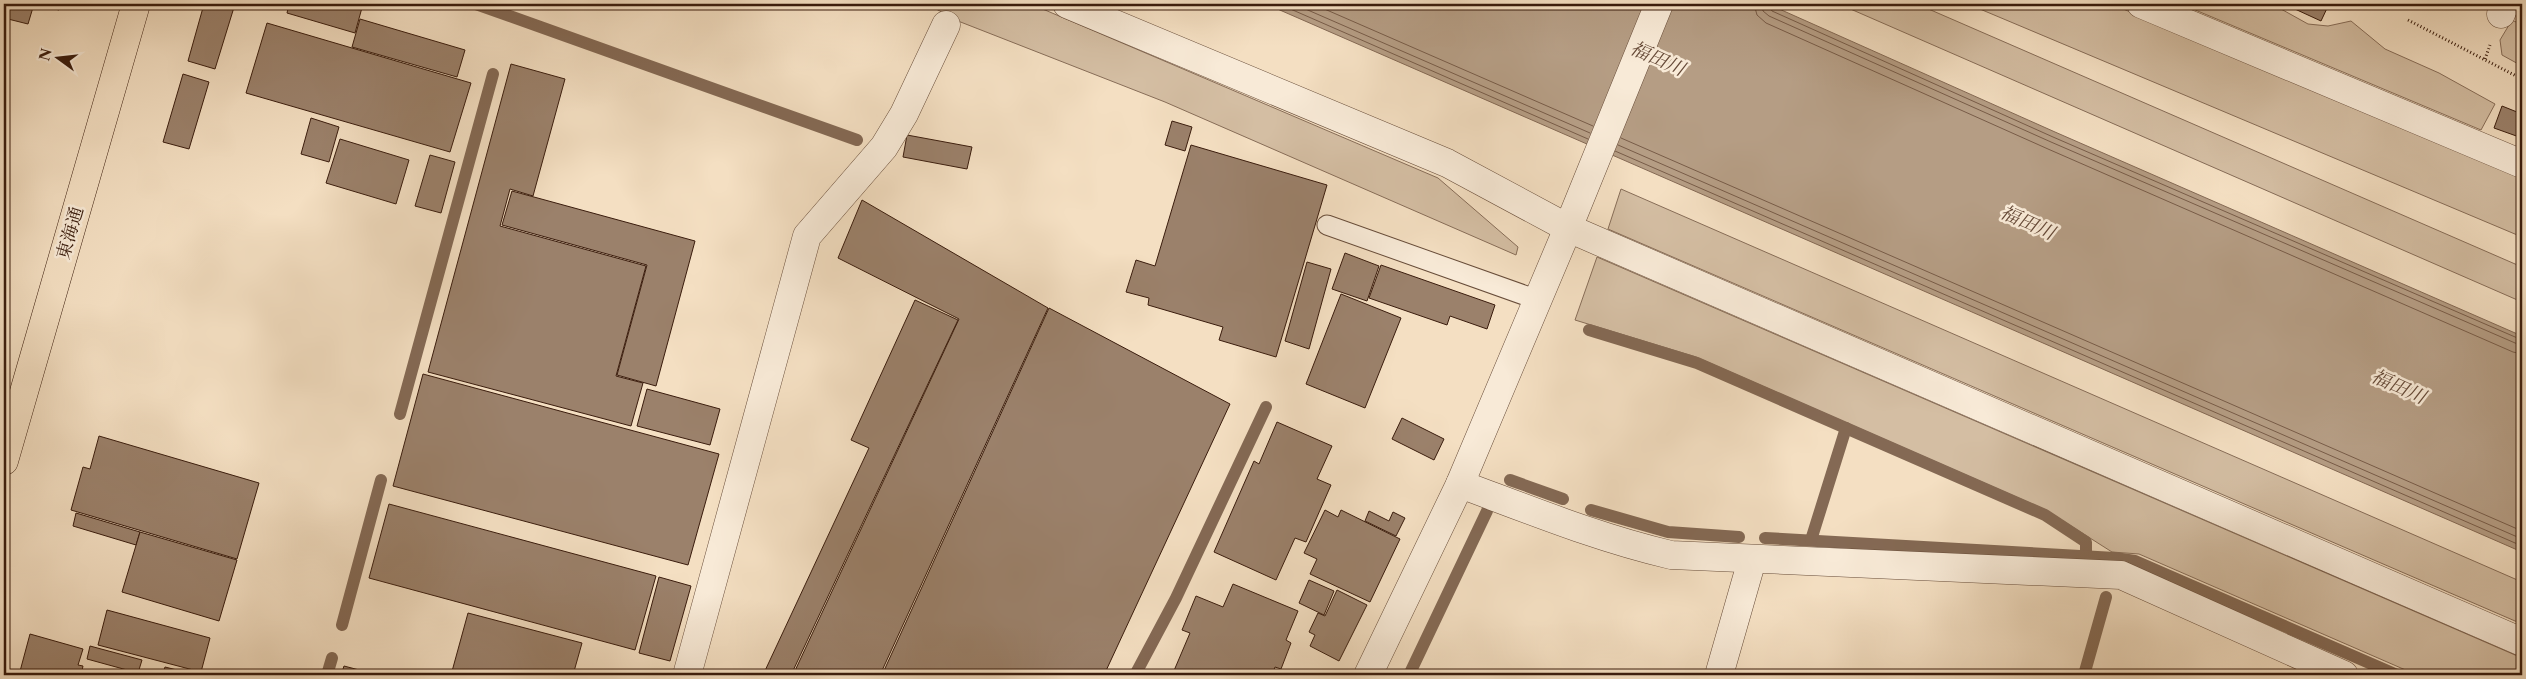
<svg xmlns="http://www.w3.org/2000/svg" width="2526" height="679" font-family="'Libre Caslon Text','Noto Serif JP',serif">
	<style>
		.green { fill: #d4bea3; stroke: #876d58 }
		.water { fill: #b59d84; stroke: #846954 }
		.lines { fill: none; stroke-linecap: round; stroke-linejoin: round }
		.shore { stroke: #785c48; stroke-width: 1 }
		.stream { stroke: #846954; stroke-width: 12 }
		.building { fill: #9b816b; stroke: #3a1c0d }
		.lane-casing { stroke: #684d3a; stroke-width: 21 }
		.street-casing { stroke: #684d3a; stroke-width: 29 }
		.primary-casing { stroke: #3a1c0d; stroke-width: 29 }
		.path { stroke: #3a1c0d; stroke-width: 3; stroke-dasharray: 1 2.5; stroke-linecap: butt }
		.lane { stroke: #f8ead7; stroke-width: 19 }
		.street { stroke: #f8ead7; stroke-width: 28 }
		.primary { stroke: #f4dfc2; stroke-width: 28 }
		.labels { text-anchor: middle; stroke-width: 5; stroke-linejoin: round; paint-order: stroke }
		.street-label { font-size: 18px; fill: #3a1c0d; stroke: #f8ead7 }
		.water-label { font-size: 19px; font-style: italic; fill: #654937; stroke: #f8ead7 }
	</style>
	<rect width="100%" height="100%" fill="#f4dfc2"/>
	<filter id="stains"><feTurbulence type="fractalNoise" baseFrequency=".004" numOctaves="4"/><feColorMatrix values="0 0 0 0 .2 0 0 0 0 .09 0 0 0 0 .02 0 0 0 .5 -.17"/></filter>
	<radialGradient id="worn" r=".72"><stop offset=".6" stop-color="#630" stop-opacity="0"/><stop offset="1" stop-color="#630" stop-opacity=".3"/></radialGradient>
	<g class="green">
		<polygon points="927,4 1031,4 1438,178 1518,247 1516,255 1165,102 958,21"/>
		<polygon points="1839,4 1917,4 2522,267 2522,302"/>
		<polygon points="1968,4 2111,4 2522,173 2522,237"/>
		<polygon points="2181,4 2272,4 2308,24 2328,26 2351,21 2385,49 2439,73 2495,104 2481,130"/>
		<polygon points="2512,20 2522,25 2522,66 2502,55 2500,40"/>
		<polygon points="1621,189 2522,582 2522,624 1608,229"/>
		<polygon points="1597,257 2522,658 2522,675 2417,675 2139,554 2112,552 2046,510 1696,357 1575,320"/>
	</g>
	<polygon class="water" points="1266,4 1768,4 2055,132 2522,336 2522,552"/>
	<g class="lines">
		<g class="shore">
			<polyline points="1279,4 1588,139"/>
			<polyline points="1294,4 1590,133"/>
			<polyline points="1313,4 1593,126"/>
			<polyline points="1754,4 1757,15 1766,23 2048,149 2513,352 2522,354"/>
			<polyline points="1762,4 1763,11 1769,16 2051,142 2522,346"/>
			<polyline points="1768,4 1772,11 2053,137 2522,340"/>
			<polyline points="1621,138 2522,531"/>
			<polyline points="1618,145 2522,539"/>
			<polyline points="1615,151 2522,546"/>
		</g>
		<g class="stream">
			<polyline points="476,4 857,140"/>
			<polyline points="1589,330 1697,363 2045,515 2086,542 2086,557"/>
			<polyline points="400,414 493,74"/>
			<polyline points="1510,480 1563,499"/>
			<polyline points="1591,510 1668,532 1739,537"/>
			<polyline points="1765,538 2115,558 2135,561 2397,675"/>
			<polyline points="1811,540 1846,428"/>
			<polyline points="342,625 381,480"/>
			<polyline points="327,675 332,658"/>
			<polyline points="1135,675 1176,598 1266,407"/>
			<polyline points="1409,675 1487,511"/>
			<polyline points="2084,675 2106,597"/>
		</g>
	</g>
	<g class="building">
		<polygon points="4,4 34,4 28,24 4,18"/>
		<polygon points="35,4 61,4 59,10"/>
		<polygon points="204,4 235,4 215,69 188,61"/>
		<polygon points="289,4 363,4 355,33 287,13"/>
		<polygon points="2284,4 2329,4 2321,21"/>
		<polygon points="360,19 465,50 457,77 352,47"/>
		<polygon points="267,23 471,83 450,152 246,93"/>
		<polygon points="511,64 565,79 533,196 510,189 500,226 646,266 616,376 643,383 631,426 428,372"/>
		<polygon points="183,74 209,82 189,149 163,142"/>
		<polygon points="2502,106 2522,114 2522,138 2494,128"/>
		<polygon points="311,118 339,127 329,162 301,154"/>
		<polygon points="1172,121 1192,127 1185,151 1165,145"/>
		<polygon points="907,135 972,147 967,169 903,157"/>
		<polygon points="340,139 409,160 396,204 326,183"/>
		<polygon points="1191,145 1327,185 1276,357 1219,340 1223,327 1148,305 1149,298 1126,292 1136,260 1155,266"/>
		<polygon points="430,155 455,162 441,213 415,206"/>
		<polygon points="512,191 695,241 656,386 617,375 647,265 502,225"/>
		<polygon points="862,200 1048,308 880,675 793,675 959,319 838,258"/>
		<polygon points="1345,253 1379,266 1367,301 1332,289"/>
		<polygon points="1307,262 1331,269 1309,349 1285,341"/>
		<polygon points="1381,265 1495,305 1487,329 1450,316 1447,325 1369,298"/>
		<polygon points="1341,294 1401,318 1365,408 1306,384"/>
		<polygon points="915,300 958,320 791,675 763,675 869,448 851,440"/>
		<polygon points="1049,308 1230,404 1104,675 882,675"/>
		<polygon points="423,374 719,454 688,565 393,486"/>
		<polygon points="647,389 720,409 710,445 637,426"/>
		<polygon points="1402,418 1444,439 1434,460 1392,439"/>
		<polygon points="1277,422 1332,446 1317,479 1331,485 1306,542 1295,538 1276,580 1214,552 1254,461 1259,464"/>
		<polygon points="99,436 259,483 237,559 71,510 83,467 90,469"/>
		<polygon points="389,504 656,576 635,650 369,578"/>
		<polygon points="1325,510 1338,517 1341,510 1400,539 1370,602 1310,574 1317,559 1304,553"/>
		<polygon points="1369,511 1389,521 1393,512 1405,518 1396,536 1365,521"/>
		<polygon points="76,513 140,532 136,545 73,526"/>
		<polygon points="140,532 237,560 219,621 122,592"/>
		<polygon points="659,577 691,586 670,661 639,653"/>
		<polygon points="1309,580 1334,591 1324,615 1299,603"/>
		<polygon points="1233,584 1298,611 1286,640 1291,643 1281,669 1275,667 1272,675 1178,675 1173,673 1190,633 1182,630 1196,596 1223,607"/>
		<polygon points="1337,590 1367,605 1339,661 1310,646 1315,635 1309,632 1318,613 1325,616"/>
		<polygon points="107,610 210,638 201,672 98,645"/>
		<polygon points="468,613 582,643 573,675 451,675"/>
		<polygon points="30,634 83,649 78,665 83,666 81,675 19,675"/>
		<polygon points="90,646 142,660 138,673 87,659"/>
		<polygon points="344,666 378,675 341,675"/>
		<polygon points="165,667 197,675 162,675"/>
	</g>
	<g class="lines">
		<g class="lane-casing">
			<polyline id="lane" points="1327,225 1538,300"/>
		</g>
		<g class="street-casing">
			<g id="street">
				<polyline points="1067,4 1447,163 1568,228 2522,642"/>
				<polyline points="2141,4 2522,164"/>
				<polyline points="2501,14 2505,4"/>
				<path d="M 1460,484 C 1530,510 1598,538 1671,555 L 2121,575 L 2344,675"/>
				<polyline points="687,675 807,236 884,147 904,114 946,25"/>
				<polyline points="1368,675 1460,484 1568,228 1659,4"/>
				<polyline points="1719,675 1752,560"/>
			</g>
		</g>
		<g class="primary-casing">
			<polyline id="primary" points="4,461 136,4"/>
		</g>
		<g class="path">
			<polyline points="2408,20 2522,79"/>
			<polyline points="2485,59 2490,45"/>
		</g>
		<use href="#lane" class="lane"/>
		<use href="#street" class="street"/>
		<use href="#primary" class="primary"/>
	</g>
	<g class="labels">
		<g class="street-label">
			<text transform="translate(70 233) rotate(-74)" y="6">東海通</text>
		</g>
		<g class="water-label">
			<text transform="translate(1658 58) rotate(24)" y="7">福田川</text>
			<text transform="translate(2028 222) rotate(24)" y="7">福田川</text>
			<text transform="translate(2399 386) rotate(24)" y="7">福田川</text>
		</g>
	</g>
	<rect width="2526" height="679" fill="none" stroke="#f4dfc2" stroke-width="20"/>
	<rect x="5" y="5" width="2516" height="669" fill="none" stroke="#3a1c0d" stroke-width="2.5"/>
	<rect x="10" y="10" width="2506" height="659" fill="none" stroke="#3a1c0d"/>
	<g transform="translate(58 58) rotate(285)" stroke="#f8ead7" stroke-width="4" paint-order="stroke">
	<path d="M0-4L9 19L0 12L-9 19Z" fill="#3a1c0d"/>
	<text y="-8" font-size="14" font-weight="bold" text-anchor="middle" fill="#3a1c0d">N</text>
	</g>
	<rect width="100%" height="100%" filter="url(#stains)"/>
	<rect width="100%" height="100%" fill="url(#worn)"/>
</svg>
